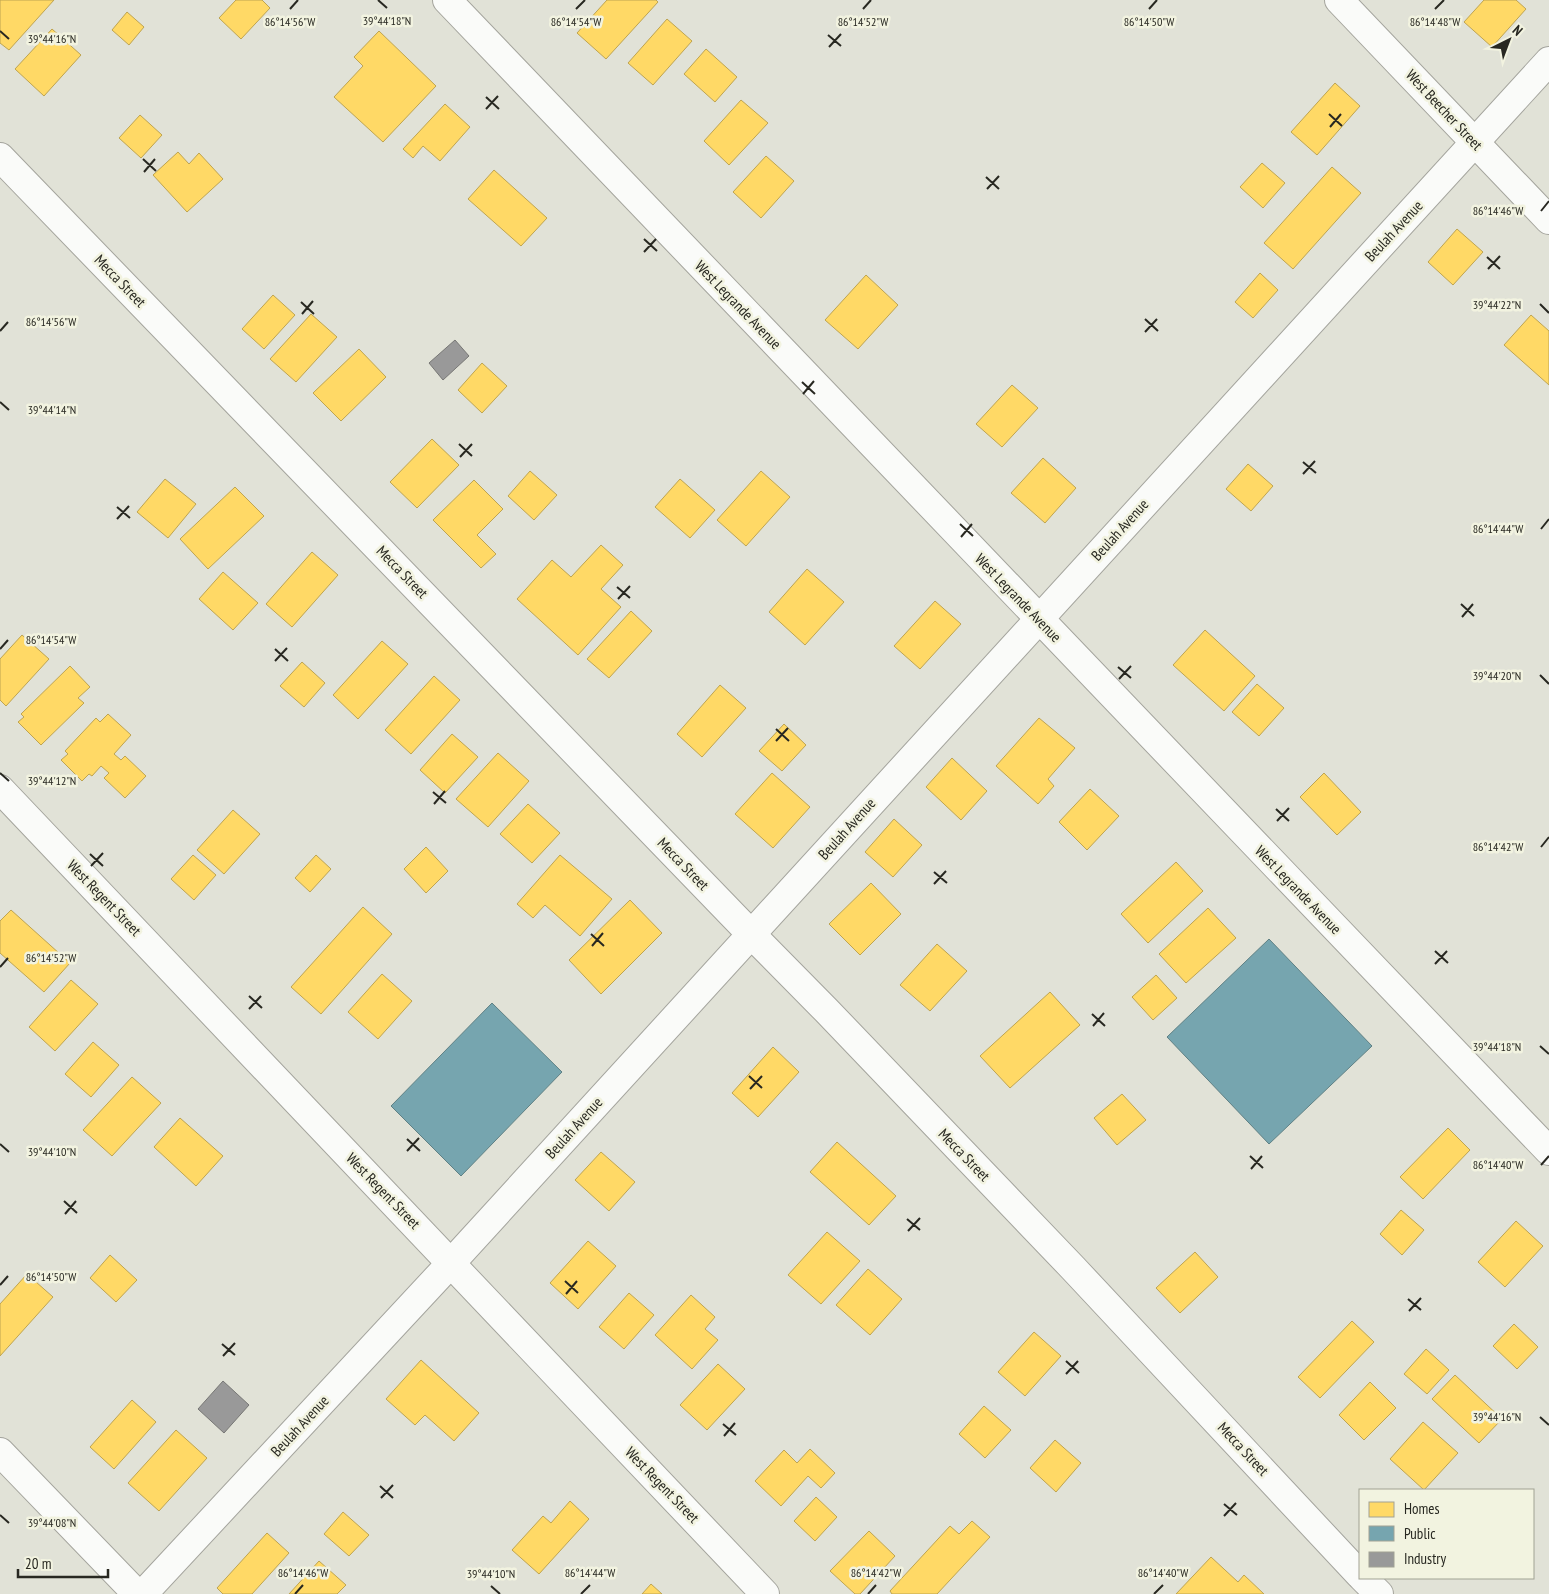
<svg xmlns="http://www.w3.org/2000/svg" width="1549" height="1594" font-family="'PT Sans Narrow',sans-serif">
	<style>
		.homes { fill: #ffd966; stroke: #bea451 }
		.public { fill: #76a5af; stroke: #5f8084 }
		.industry { fill: #999; stroke: #777775 }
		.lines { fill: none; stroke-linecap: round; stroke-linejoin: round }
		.minor-casing { stroke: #a4a49d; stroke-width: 30 }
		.minor { stroke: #fafbf9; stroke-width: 28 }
		.ticks { fill: none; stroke: #282821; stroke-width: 2 }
		.labels { text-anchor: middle; stroke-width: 5; stroke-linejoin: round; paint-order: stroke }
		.street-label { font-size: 15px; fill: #282821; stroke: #f2f3e0 }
		.ticks-label { font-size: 12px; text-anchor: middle; fill: #282821; stroke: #f2f3e0; stroke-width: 5; stroke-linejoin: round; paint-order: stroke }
	</style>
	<rect width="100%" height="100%" fill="#e1e2d7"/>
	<g class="homes">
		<polygon points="0,0 54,0 9,50 0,43"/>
		<polygon points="236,0 262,0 270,8 241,39 219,18"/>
		<polygon points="607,0 656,0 658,2 606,59 577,33"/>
		<polygon points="1484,0 1516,0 1526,9 1492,47 1464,22"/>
		<polygon points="127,12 144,27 129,45 112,30"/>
		<polygon points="667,19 692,41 653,85 628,63"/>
		<polygon points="52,29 81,55 44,96 15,69"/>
		<polygon points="379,31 436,86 383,142 334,97 363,66 354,57"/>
		<polygon points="706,49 737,77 715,102 684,74"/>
		<polygon points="1335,83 1360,106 1317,155 1291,132"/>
		<polygon points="741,100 768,123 729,165 704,141"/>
		<polygon points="445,104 470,127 440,161 423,146 413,158 403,149"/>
		<polygon points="140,115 162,135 141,158 119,138"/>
		<polygon points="178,152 189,164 199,153 223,179 187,212 153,175"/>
		<polygon points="766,156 794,181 761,218 733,192"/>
		<polygon points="1262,163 1285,183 1263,208 1240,187"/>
		<polygon points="1332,167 1361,193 1293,269 1264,243"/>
		<polygon points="494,170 547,218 521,246 468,199"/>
		<polygon points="1457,229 1483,252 1453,285 1428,262"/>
		<polygon points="1260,273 1278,290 1253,318 1235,302"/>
		<polygon points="866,275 898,305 858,349 825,320"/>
		<polygon points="273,295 295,315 264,349 242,329"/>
		<polygon points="311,314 337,337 296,382 270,359"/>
		<polygon points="1531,315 1549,331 1549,385 1504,345"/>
		<polygon points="359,349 386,377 341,421 313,393"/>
		<polygon points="482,363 507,386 482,413 458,390"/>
		<polygon points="1012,385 1038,408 1002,447 976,424"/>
		<polygon points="432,439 459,465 417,508 390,482"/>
		<polygon points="1043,458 1076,488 1045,523 1011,493"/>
		<polygon points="1248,464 1273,486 1251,511 1226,489"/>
		<polygon points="530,471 557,495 534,520 508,496"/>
		<polygon points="761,471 790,497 746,546 717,520"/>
		<polygon points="165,479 196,504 168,538 137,512"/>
		<polygon points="680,479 715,510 690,538 655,507"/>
		<polygon points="474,480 503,509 477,535 496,554 481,568 433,520"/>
		<polygon points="235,487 264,516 208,569 180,539"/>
		<polygon points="601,545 623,565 601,589 621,607 578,655 517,599 552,560 571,577"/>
		<polygon points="312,552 338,575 292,627 266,604"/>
		<polygon points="807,569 844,602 805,645 769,612"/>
		<polygon points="223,572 258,603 233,630 199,599"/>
		<polygon points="935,601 961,624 920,669 894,646"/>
		<polygon points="631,611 652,631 609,678 587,659"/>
		<polygon points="1205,630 1255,676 1224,711 1173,665"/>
		<polygon points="22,635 49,659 6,706 0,700 0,659"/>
		<polygon points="382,641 408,664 358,719 333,695"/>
		<polygon points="302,662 325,683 304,707 280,686"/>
		<polygon points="70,666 90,687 78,698 84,703 41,745 18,722 24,717 21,714"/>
		<polygon points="434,676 460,700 411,754 385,730"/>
		<polygon points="1257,684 1284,708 1259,736 1232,712"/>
		<polygon points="720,685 746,708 702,757 677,734"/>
		<polygon points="108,714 131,735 114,754 121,760 125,756 146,776 125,798 104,778 109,773 101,766 92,776 89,774 82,781 61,760 68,754 65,751 96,718 100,722"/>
		<polygon points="1039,718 1075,748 1048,779 1054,786 1038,804 996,766"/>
		<polygon points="784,724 806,745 782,771 759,751"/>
		<polygon points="452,734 478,757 445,793 420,770"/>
		<polygon points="498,753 529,781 488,827 456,799"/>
		<polygon points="952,758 987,791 961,820 926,787"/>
		<polygon points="772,773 810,807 773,848 735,814"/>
		<polygon points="1324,773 1361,812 1337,835 1300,797"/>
		<polygon points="1090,789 1119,816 1087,850 1059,822"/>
		<polygon points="528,804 560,833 532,863 500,834"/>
		<polygon points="233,810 260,834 224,874 197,850"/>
		<polygon points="894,819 922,845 893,877 865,852"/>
		<polygon points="426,847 448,871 426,893 404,869"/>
		<polygon points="193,855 216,875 194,900 171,879"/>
		<polygon points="316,855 331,869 310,892 295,878"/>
		<polygon points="560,855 612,899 580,936 545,905 533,918 517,904"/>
		<polygon points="1176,862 1203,891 1148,943 1121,914"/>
		<polygon points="871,883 901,914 860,955 829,924"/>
		<polygon points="630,900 662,933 601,994 569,960"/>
		<polygon points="363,907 392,934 321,1014 291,987"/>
		<polygon points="1208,908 1236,938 1186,983 1159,954"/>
		<polygon points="11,910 70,963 44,992 0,953 0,921"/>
		<polygon points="937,944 967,971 930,1011 900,985"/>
		<polygon points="382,974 412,1001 378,1039 348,1012"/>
		<polygon points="1156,975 1177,998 1153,1020 1132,997"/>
		<polygon points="71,980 98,1004 55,1051 29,1027"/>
		<polygon points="1050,992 1080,1025 1010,1088 980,1056"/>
		<polygon points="93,1042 119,1065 91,1097 65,1074"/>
		<polygon points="773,1047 799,1072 758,1117 732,1093"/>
		<polygon points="132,1077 161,1103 112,1156 83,1130"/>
		<polygon points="1122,1094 1146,1120 1117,1145 1094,1118"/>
		<polygon points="180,1118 223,1156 196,1186 154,1147"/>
		<polygon points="1448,1128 1470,1150 1423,1199 1400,1177"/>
		<polygon points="837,1142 896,1196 869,1225 810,1172"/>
		<polygon points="601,1152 635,1182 609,1211 575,1180"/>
		<polygon points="1401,1210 1424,1230 1402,1255 1380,1234"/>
		<polygon points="1516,1221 1543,1246 1505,1287 1478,1262"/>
		<polygon points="827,1232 860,1261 821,1304 788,1275"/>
		<polygon points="588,1241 616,1266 578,1309 550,1283"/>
		<polygon points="1195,1252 1218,1277 1180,1313 1156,1288"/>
		<polygon points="110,1255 137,1280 116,1302 90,1278"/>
		<polygon points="868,1269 902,1299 870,1335 836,1305"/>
		<polygon points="27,1274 53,1297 0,1356 0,1304"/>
		<polygon points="629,1293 654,1315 624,1349 599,1327"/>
		<polygon points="691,1295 715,1317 705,1329 718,1340 692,1369 655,1335"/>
		<polygon points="1352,1321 1374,1342 1320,1398 1298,1377"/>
		<polygon points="1514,1324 1538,1347 1517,1369 1493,1346"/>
		<polygon points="1034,1332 1061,1356 1025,1396 998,1372"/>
		<polygon points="1426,1349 1449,1370 1427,1394 1404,1374"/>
		<polygon points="421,1360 479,1413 454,1441 425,1415 415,1425 386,1399"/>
		<polygon points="718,1364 745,1389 707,1430 680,1405"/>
		<polygon points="1455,1375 1502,1419 1479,1443 1432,1399"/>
		<polygon points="1370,1382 1396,1408 1364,1440 1339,1415"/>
		<polygon points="132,1400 156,1422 114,1469 90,1447"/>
		<polygon points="984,1406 1011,1430 985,1458 959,1434"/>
		<polygon points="1423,1422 1458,1453 1424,1490 1390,1459"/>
		<polygon points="176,1430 207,1458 159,1511 128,1483"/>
		<polygon points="1055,1440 1081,1463 1056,1492 1030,1468"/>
		<polygon points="810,1449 835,1473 821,1488 808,1476 781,1506 755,1481 784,1450 797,1463"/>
		<polygon points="816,1497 837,1517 815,1541 794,1521"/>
		<polygon points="570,1501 589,1519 539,1574 512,1550 543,1516 551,1523"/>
		<polygon points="343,1512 369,1535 349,1556 324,1534"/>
		<polygon points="972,1521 990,1537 937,1594 892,1594 890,1591 950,1526 959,1534"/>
		<polygon points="869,1531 895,1556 860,1594 855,1594 830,1571"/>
		<polygon points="267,1533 289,1553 252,1594 223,1594 217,1588"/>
		<polygon points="1211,1557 1238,1582 1244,1575 1264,1594 1176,1594"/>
		<polygon points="319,1561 346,1585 337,1594 289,1594"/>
		<polygon points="651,1584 662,1594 642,1594"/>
	</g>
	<g class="public">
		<polygon points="1269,939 1372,1046 1269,1144 1167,1037"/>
		<polygon points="492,1003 562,1072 461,1176 391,1106"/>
	</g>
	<g class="industry">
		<polygon points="455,340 469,356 443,380 429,363"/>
		<polygon points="223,1381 249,1405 224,1433 198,1409"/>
	</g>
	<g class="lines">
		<g class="minor-casing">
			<g id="minor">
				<polyline points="447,0 1549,1151"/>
				<polyline points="1339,0 1549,220"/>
				<polyline points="0,157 751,934 826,1010 1073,1268 1360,1575"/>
				<polyline points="0,789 765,1594"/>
				<polyline points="0,1452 137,1594"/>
				<polyline points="1363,1578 1379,1594"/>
				<polyline points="143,1594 451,1263 1549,61"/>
			</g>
		</g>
		<use href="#minor" class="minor"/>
	</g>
	<path class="ticks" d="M 378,0 L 387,8M 290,9 L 298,0M 576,9 L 585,0M 863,9 L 871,0M 1149,9 L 1157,0M 1435,9 L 1444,0M 0,31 L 9,39M 828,35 L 841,46M 829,47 L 841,34M 486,97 L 499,109M 486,109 L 498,96M 1329,114 L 1342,126M 1330,127 L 1341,114M 143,159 L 156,171M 144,172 L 155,159M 986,177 L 999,189M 987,189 L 999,176M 1541,211 L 1549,201M 644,239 L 657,251M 644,252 L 656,239M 1487,257 L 1500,269M 1488,269 L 1500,256M 301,302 L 314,314M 1540,304 L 1549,313M 302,314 L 313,301M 1145,319 L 1158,331M 0,331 L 8,322M 1145,332 L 1157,319M 802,382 L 815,394M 803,394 L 814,381M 0,402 L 9,410M 459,444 L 472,456M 460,457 L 472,444M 1303,462 L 1316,473M 1303,474 L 1315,461M 117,507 L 130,518M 117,519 L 129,506M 960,524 L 973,536M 1541,529 L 1549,519M 961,537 L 972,524M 617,587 L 630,598M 618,599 L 630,586M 1461,604 L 1474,616M 1462,617 L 1473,604M 0,649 L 8,640M 275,649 L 288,661M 275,661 L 287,648M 1118,667 L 1131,678M 1540,675 L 1549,684M 1119,679 L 1131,666M 776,729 L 789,741M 776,741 L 788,728M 0,773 L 9,781M 433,792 L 446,803M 434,804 L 445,791M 1276,809 L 1289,821M 1277,821 L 1289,808M 1541,847 L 1549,837M 90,854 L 103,866M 91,866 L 103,853M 934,872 L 947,883M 934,884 L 946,871M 591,934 L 604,946M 592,946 L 603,933M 1435,951 L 1448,963M 1435,964 L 1447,951M 0,967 L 8,958M 249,996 L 262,1008M 249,1009 L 261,996M 1092,1014 L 1105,1026M 1093,1026 L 1104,1013M 1540,1046 L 1549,1054M 749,1076 L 762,1088M 750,1089 L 762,1076M 407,1139 L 420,1151M 0,1144 L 9,1152M 407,1151 L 419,1138M 1250,1156 L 1263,1168M 1541,1165 L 1549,1156M 1251,1169 L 1262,1156M 64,1201 L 77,1213M 65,1214 L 76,1201M 907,1219 L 920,1230M 908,1231 L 920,1218M 565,1281 L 578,1293M 0,1285 L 8,1276M 566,1294 L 577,1281M 1408,1299 L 1421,1310M 1409,1311 L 1421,1298M 222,1344 L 235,1355M 223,1356 L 235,1343M 1066,1361 L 1079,1373M 1066,1374 L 1078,1361M 1540,1417 L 1549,1425M 723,1424 L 736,1435M 724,1436 L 735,1423M 380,1486 L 393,1498M 381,1498 L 393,1485M 1224,1504 L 1237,1515M 0,1515 L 9,1523M 1224,1516 L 1236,1503M 491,1586 L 500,1594M 295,1594 L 303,1585M 581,1594 L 590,1585M 868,1594 L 876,1585M 1154,1594 L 1163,1585"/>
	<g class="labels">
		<g class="street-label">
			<text transform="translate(1444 110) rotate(47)" y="5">West Beecher Street</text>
			<text transform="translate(1394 231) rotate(-47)" y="5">Beulah Avenue</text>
			<text transform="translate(120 281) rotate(46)" y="5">Mecca Street</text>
			<text transform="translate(738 305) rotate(46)" y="5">West Legrande Avenue</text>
			<text transform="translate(1120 530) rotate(-48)" y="5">Beulah Avenue</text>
			<text transform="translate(402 572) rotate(46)" y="5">Mecca Street</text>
			<text transform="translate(1018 598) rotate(46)" y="5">West Legrande Avenue</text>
			<text transform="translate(847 829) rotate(-48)" y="5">Beulah Avenue</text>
			<text transform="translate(683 864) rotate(46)" y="5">Mecca Street</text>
			<text transform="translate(1298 890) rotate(46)" y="5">West Legrande Avenue</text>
			<text transform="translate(104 898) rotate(46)" y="5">West Regent Street</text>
			<text transform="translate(574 1128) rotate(-48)" y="5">Beulah Avenue</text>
			<text transform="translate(964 1155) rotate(46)" y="5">Mecca Street</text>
			<text transform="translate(383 1191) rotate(46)" y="5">West Regent Street</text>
			<text transform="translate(300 1426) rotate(-47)" y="5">Beulah Avenue</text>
			<text transform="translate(1243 1449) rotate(47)" y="5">Mecca Street</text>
			<text transform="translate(662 1485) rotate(46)" y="5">West Regent Street</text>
		</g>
	</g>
	<g class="ticks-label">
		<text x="387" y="25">39°44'18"N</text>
		<text x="290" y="26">86°14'56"W</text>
		<text x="576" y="26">86°14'54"W</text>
		<text x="863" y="26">86°14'52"W</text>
		<text x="1149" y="26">86°14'50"W</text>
		<text x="1435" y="26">86°14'48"W</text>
		<text x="52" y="43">39°44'16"N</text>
		<text x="1498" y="215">86°14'46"W</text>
		<text x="1497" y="309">39°44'22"N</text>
		<text x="51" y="326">86°14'56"W</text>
		<text x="52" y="414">39°44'14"N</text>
		<text x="1498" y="533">86°14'44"W</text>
		<text x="51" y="644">86°14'54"W</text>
		<text x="1497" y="680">39°44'20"N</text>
		<text x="52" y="785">39°44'12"N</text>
		<text x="1498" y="851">86°14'42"W</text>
		<text x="51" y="962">86°14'52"W</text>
		<text x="1497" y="1051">39°44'18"N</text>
		<text x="52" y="1156">39°44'10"N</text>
		<text x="1498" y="1169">86°14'40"W</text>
		<text x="51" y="1281">86°14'50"W</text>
		<text x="1497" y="1421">39°44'16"N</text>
		<text x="52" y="1527">39°44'08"N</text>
		<text x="303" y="1577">86°14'46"W</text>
		<text x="590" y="1577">86°14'44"W</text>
		<text x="876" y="1577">86°14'42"W</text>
		<text x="1163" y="1577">86°14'40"W</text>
		<text x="491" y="1578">39°44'10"N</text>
	</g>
	<rect x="1359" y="1489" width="175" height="90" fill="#f2f3e0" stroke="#a1a294"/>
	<rect x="1369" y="1502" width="25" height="15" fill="#ffd966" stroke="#a1a294"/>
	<text x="1404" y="1514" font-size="15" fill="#282821">Homes</text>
	<rect x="1369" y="1526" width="25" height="15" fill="#76a5af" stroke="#a1a294"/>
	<text x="1404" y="1539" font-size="15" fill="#282821">Public</text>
	<rect x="1369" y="1552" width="25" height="15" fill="#999999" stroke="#a1a294"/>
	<text x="1404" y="1564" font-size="15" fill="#282821">Industry</text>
	<g transform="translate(1509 40) rotate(42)" stroke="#f2f3e0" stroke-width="4" paint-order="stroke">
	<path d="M0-4L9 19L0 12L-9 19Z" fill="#282821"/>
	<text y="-8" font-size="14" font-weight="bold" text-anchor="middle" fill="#282821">N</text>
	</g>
	<path d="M18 1569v8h90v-8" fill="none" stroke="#282821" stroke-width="2.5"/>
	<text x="25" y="1569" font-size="15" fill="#282821" stroke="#f2f3e0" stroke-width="4" paint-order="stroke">20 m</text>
</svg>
